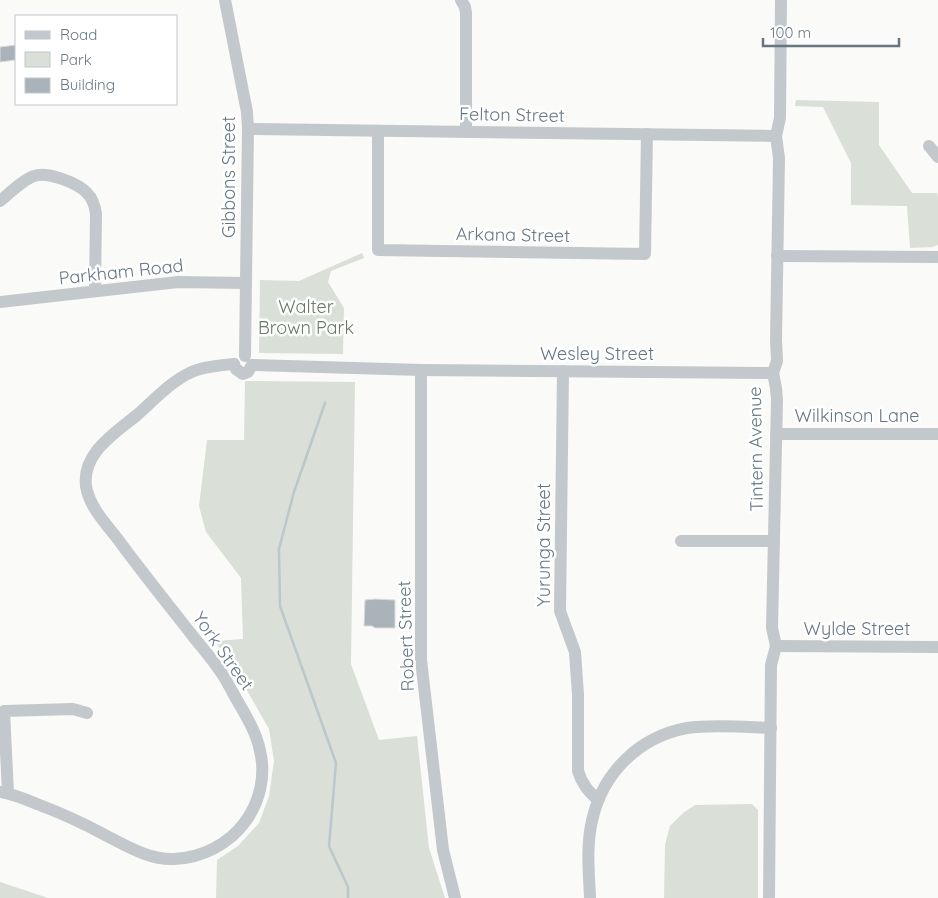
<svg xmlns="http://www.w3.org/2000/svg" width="938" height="898" font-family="Quicksand,sans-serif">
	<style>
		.green { fill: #dadfd7 }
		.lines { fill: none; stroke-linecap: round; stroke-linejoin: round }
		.stream { stroke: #bbc7cb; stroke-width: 2.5 }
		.building { fill: #aab3b9; stroke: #dcdcda }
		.minor { stroke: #c3c8cc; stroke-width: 12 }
		.labels { text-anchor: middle; stroke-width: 5; stroke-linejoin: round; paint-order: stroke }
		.street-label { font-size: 18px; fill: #657683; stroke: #fff }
		.park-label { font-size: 18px; fill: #687a64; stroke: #fff }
	</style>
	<rect width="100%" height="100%" fill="#fafaf8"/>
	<g class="green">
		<polygon points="796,100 879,102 879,145 912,193 937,193 938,197 938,245 933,247 910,248 907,206 851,205 851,163 823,107 795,106"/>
		<polygon points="362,253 364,258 331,271 328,282 344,308 343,354 259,353 260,280 299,281"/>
		<polygon points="245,381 355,382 351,664 379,740 417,736 429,848 445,898 216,898 217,860 238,846 259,823 269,796 274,761 269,729 234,668 215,641 243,639 241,578 206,532 199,506 207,440 244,440"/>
		<polygon points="752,804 758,810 758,898 664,898 665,845 670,826 683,813 695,805"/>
		<polygon points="0,882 48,898 0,898"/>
	</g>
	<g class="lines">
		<polyline class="stream" points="325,403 294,492 279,549 280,606 336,763 329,846 348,887 348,898"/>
	</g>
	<g class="building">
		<polygon points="16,45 16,60 0,62 0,47"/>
		<polygon points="375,599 395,600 395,628 375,628 372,626 364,626 365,600"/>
	</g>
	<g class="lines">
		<g class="minor">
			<polyline points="225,0 247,112 248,129 245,356"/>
			<polyline points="461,0 465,7 466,13 466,132"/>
			<polyline points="248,129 776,136"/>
			<polyline points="378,131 378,250 645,254 647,134"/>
			<polyline points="929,146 938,157"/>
			<path d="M 0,201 C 9,194 22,180 34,176 C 47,171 78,183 87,193 C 93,199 95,206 96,214 L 95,291"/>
			<polyline points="777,256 938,257"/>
			<polyline points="0,302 178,282 246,283"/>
			<polyline points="234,364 236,369 243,374 248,372 252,365"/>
			<polyline points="252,365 421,370 773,373"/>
			<polyline points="421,370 421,660 443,850 455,898"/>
			<path d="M 563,371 L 560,611 L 575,652 L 578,695 L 578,771 C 582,784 588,791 598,800"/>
			<polyline points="776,434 938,434"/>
			<polyline points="681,541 774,541"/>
			<polyline points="776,646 938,647"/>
			<path d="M 0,792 C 13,794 25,799 37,804 C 61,813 83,823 105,835 C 127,846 149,860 174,859 C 202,858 229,844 245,822 C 260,802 266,775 260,751 C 257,735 249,721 241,707 C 235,697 230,687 224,677 C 215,662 203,649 192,635 C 167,603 141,571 117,538 C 105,523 89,506 86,486 C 82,453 115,433 137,415 C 155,399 177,375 200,369 C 211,366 223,365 234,364"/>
			<polyline points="8,793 4,711 73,709 87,713"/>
			<path d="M 590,898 C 589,873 586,846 592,821 C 602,774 638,737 687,728 C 712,724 745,727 771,728"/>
			<polyline points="769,898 771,665 776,646 772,628 777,400 776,388 773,373 777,361 776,340 779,158 776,136 780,118 781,0"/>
		</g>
	</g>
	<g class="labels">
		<g class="street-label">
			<text transform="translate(512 115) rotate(1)" y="6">Felton Street</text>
			<text transform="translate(229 177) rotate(-90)" y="6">Gibbons Street</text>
			<text transform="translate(513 235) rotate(1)" y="6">Arkana Street</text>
			<text transform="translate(121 272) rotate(-6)" y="6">Parkham Road</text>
			<text x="597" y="360">Wesley Street</text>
			<text x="857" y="422">Wilkinson Lane</text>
			<text transform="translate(756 449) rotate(-91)" y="6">Tintern Avenue</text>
			<text transform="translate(544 545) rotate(-90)" y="6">Yurunga Street</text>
			<text x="857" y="635">Wylde Street</text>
			<text transform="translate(406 636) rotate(-92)" y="6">Robert Street</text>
			<text transform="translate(223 651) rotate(55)" y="6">York Street</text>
		</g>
		<g class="park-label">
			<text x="306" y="313">Walter<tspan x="306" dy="21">Brown Park</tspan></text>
		</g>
	</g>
	<rect x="15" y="15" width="162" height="90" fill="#ffffff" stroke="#c1c8cd"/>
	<rect x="25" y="31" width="25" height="8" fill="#c3c8cc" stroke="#c1c8cd"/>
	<text x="60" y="40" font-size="15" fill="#657683">Road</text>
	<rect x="25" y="52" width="25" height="15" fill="#dadfd7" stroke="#c1c8cd"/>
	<text x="60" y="65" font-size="15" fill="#657683">Park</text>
	<rect x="25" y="78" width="25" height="15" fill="#aab3b9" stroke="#c1c8cd"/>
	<text x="60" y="90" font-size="15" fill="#657683">Building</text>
	<path d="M763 38v8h136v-8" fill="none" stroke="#657683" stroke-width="2.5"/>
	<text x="770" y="38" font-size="15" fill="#657683" stroke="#ffffff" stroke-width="4" paint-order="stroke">100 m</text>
</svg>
